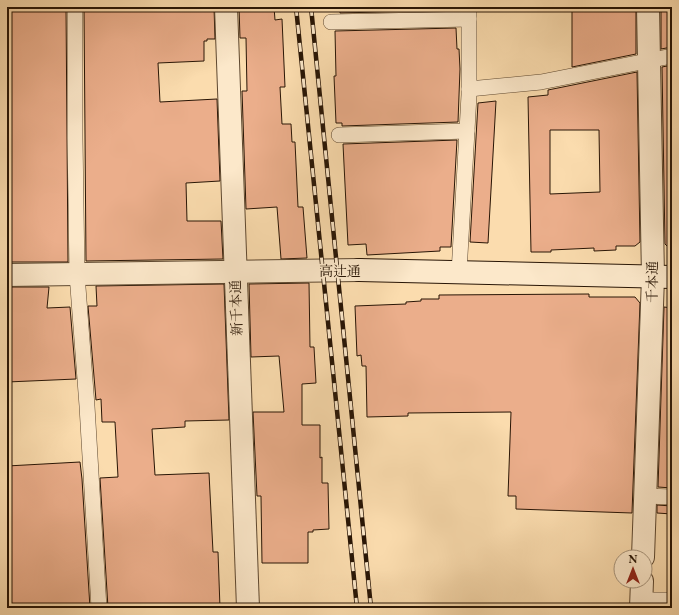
<svg xmlns="http://www.w3.org/2000/svg" width="679" height="615" font-family="'EB Garamond','Noto Serif JP',serif">
	<style>
		.building { fill: #ebae8b; stroke: #281505; fill-rule: evenodd }
		.lines { fill: none; stroke-linecap: round; stroke-linejoin: round }
		.lane-casing { stroke: #5d472f; stroke-width: 16 }
		.street-casing { stroke: #5d472f; stroke-width: 24 }
		.secondary-casing { stroke: #281505; stroke-width: 24 }
		.lane { stroke: #fce8ca; stroke-width: 15 }
		.street { stroke: #fce8ca; stroke-width: 22 }
		.secondary { stroke: #fce8ca; stroke-width: 22 }
		.rail-casing { stroke: #281505; stroke-width: 4.5 }
		.rail { stroke: #fce8ca; stroke-width: 3; stroke-dasharray: 9; stroke-linecap: butt }
		.labels { text-anchor: middle; stroke-width: 3.5; stroke-linejoin: round; paint-order: stroke }
		.street-label { font-size: 14px; fill: #281505; stroke: #fce8ca }
	</style>
	<rect width="100%" height="100%" fill="#fbdcae"/>
	<filter id="stains"><feTurbulence type="fractalNoise" baseFrequency=".005" numOctaves="4"/><feColorMatrix values="0 0 0 0 .2 0 0 0 0 .09 0 0 0 0 .02 0 0 0 .5 -.17"/></filter>
	<radialGradient id="worn" r=".72"><stop offset=".6" stop-color="#630" stop-opacity="0"/><stop offset="1" stop-color="#630" stop-opacity=".3"/></radialGradient>
	<g class="building">
		<polygon points="7,7 66,7 68,262 7,262"/>
		<polygon points="84,7 214,7 215,39 207,39 207,41 204,41 204,61 158,63 160,102 217,99 220,181 186,183 187,221 221,221 223,259 86,261"/>
		<polygon points="239,7 274,7 275,20 282,19 285,87 280,87 282,124 291,124 292,142 295,142 298,207 303,207 307,258 281,259 277,207 246,209 242,91 247,91 246,38 240,38"/>
		<polygon points="340,7 455,7 455,10 340,13"/>
		<polygon points="572,7 636,7 636,54 572,67"/>
		<polygon points="672,7 672,47 661,49 661,8"/>
		<polygon points="456,28 457,49 459,49 460,69 458,122 342,126 342,123 336,123 334,76 336,76 335,31"/>
		<polygon points="672,65 672,251 665,244 662,67"/>
		<path d="M 637,72 L 640,242 L 635,246 L 616,246 L 616,250 L 594,251 L 594,248 L 551,250 L 551,252 L 531,252 L 528,97 L 548,95 L 548,90 ZM 550,130 L 599,130 L 600,192 L 550,194 Z"/>
		<polygon points="496,101 488,243 470,242 478,103"/>
		<polygon points="457,140 451,247 440,247 440,251 367,255 366,244 348,245 343,144"/>
		<polygon points="309,283 310,347 314,347 316,383 302,384 302,425 320,425 320,458 322,457 322,483 328,483 329,529 313,530 313,532 308,532 308,563 262,563 261,496 257,496 253,412 284,412 279,356 251,357 249,284"/>
		<polygon points="224,284 229,420 185,421 185,427 152,429 155,475 209,473 213,552 218,552 220,608 108,608 100,478 118,477 115,422 102,422 101,399 96,400 88,306 97,306 96,286"/>
		<polygon points="7,287 49,287 47,308 70,307 76,379 7,382"/>
		<polygon points="589,294 589,297 635,297 640,303 632,513 516,509 516,496 508,496 511,412 408,413 408,416 367,417 366,366 362,366 361,355 357,356 355,306 406,304 406,302 421,301 421,299 439,299 439,295"/>
		<polygon points="664,307 672,308 672,488 658,487"/>
		<polygon points="80,462 82,479 90,608 7,608 7,466"/>
		<polygon points="657,505 672,506 672,514 657,513"/>
	</g>
	<g class="lines">
		<g class="lane-casing">
			<g id="lane">
				<polyline points="75,7 75,138 77,274 87,406 99,608"/>
				<polyline points="331,22 469,19"/>
				<polyline points="469,89 541,82 672,56"/>
				<polyline points="339,135 467,131"/>
				<polyline points="459,273 469,95 469,7"/>
				<polyline points="646,496 672,497"/>
				<polyline points="641,600 672,600"/>
			</g>
		</g>
		<g class="street-casing">
			<g id="street">
				<polyline points="226,7 248,608"/>
				<polyline points="7,275 359,270"/>
				<polyline points="643,557 653,277 648,7"/>
				<polyline points="641,608 642,581"/>
			</g>
		</g>
		<g class="secondary-casing">
			<polyline id="secondary" points="359,270 672,277"/>
		</g>
		<use href="#lane" class="lane"/>
		<use href="#street" class="street"/>
		<use href="#secondary" class="secondary"/>
		<g class="rail-casing">
			<g id="rail">
				<polyline points="296,7 357,608"/>
				<polyline points="311,7 371,608"/>
			</g>
		</g>
		<use href="#rail" class="rail"/>
	</g>
	<g class="labels">
		<g class="street-label">
			<text x="340" y="276">高辻通</text>
			<text transform="translate(652 282) rotate(-89)" y="5">千本通</text>
			<text transform="translate(236 308) rotate(-92)" y="5">新千本通</text>
		</g>
	</g>
	<rect width="679" height="615" fill="none" stroke="#fbdcae" stroke-width="24"/>
	<rect x="8" y="8" width="663" height="599" fill="none" stroke="#281505" stroke-width="2"/>
	<rect x="12" y="12" width="655" height="591" fill="none" stroke="#281505"/>
	<g transform="translate(633 569)"><circle r="19" fill="#fce8ca" stroke="#a7947b"/>
	<path d="M0-3L7 15L0 10L-7 15Z" fill="#8f2418"/>
	<text y="-6" font-size="11" font-weight="bold" text-anchor="middle" fill="#281505">N</text>
	</g>
	<rect width="100%" height="100%" filter="url(#stains)"/>
	<rect width="100%" height="100%" fill="url(#worn)"/>
</svg>
